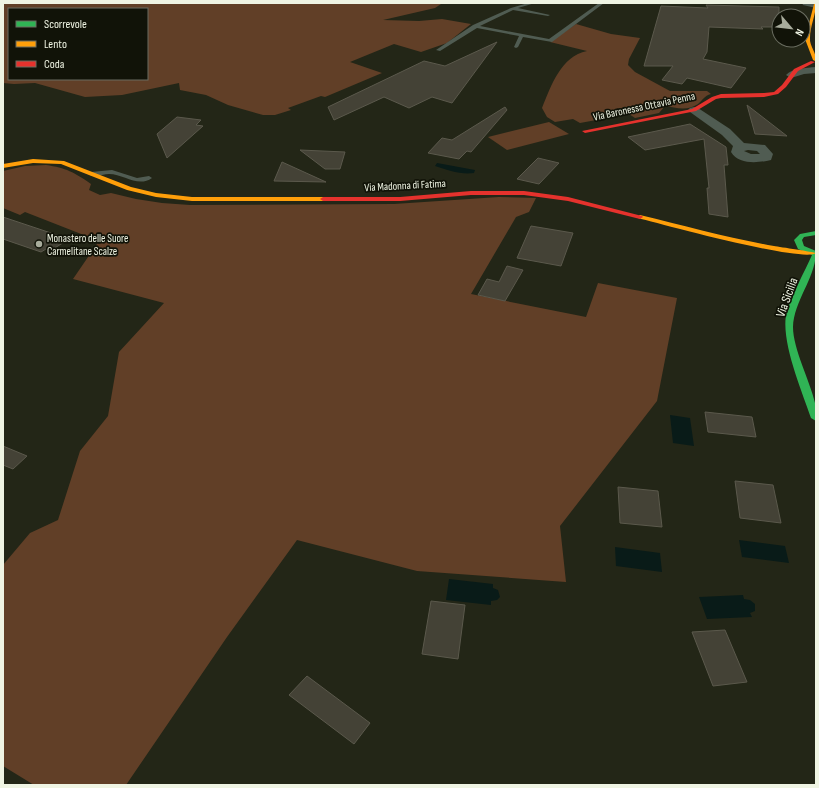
<svg xmlns="http://www.w3.org/2000/svg" width="819" height="788" font-family="'Sofia Sans Condensed',sans-serif">
	<style>
		.green { fill: #613f27; fill-rule: evenodd }
		.water { fill: #091b18 }
		.building { fill: #444236; stroke: #5b594c }
		.lines { fill: none; stroke-linecap: round; stroke-linejoin: round }
		.lane { fill: #505c52; fill-rule: evenodd }
		.street { fill: #505c52; fill-rule: evenodd }
		.fast { fill: #30b455; fill-rule: evenodd }
		.slow { fill: #ff9f0a; fill-rule: evenodd }
		.jam { fill: #e5322d; fill-rule: evenodd }
		.poi-dot { fill: #a8ac9c; stroke: #111308; stroke-width: 1.5 }
		.labels { text-anchor: middle; stroke-width: 3.5; stroke-linejoin: round; paint-order: stroke }
		.far-street-label { font-size: 11px; fill: #eff4e3; stroke: #111308 }
		.far-poi-label { font-size: 11px; fill: #eff4e3; stroke: #111308; text-anchor: start }
		.street-label { font-size: 13px; fill: #eff4e3; stroke: #111308 }
	</style>
	<rect width="100%" height="100%" fill="#232617"/>
	<g class="green">
		<path d="M 3,3 L 437,3 L 441,4 L 435,8 L 383,20 L 419,21 L 442,19 L 471,24 L 447,43 L 421,52 L 394,44 L 350,62 L 382,73 L 325,97 L 321,96 L 288,108 L 291,110 L 275,115 L 263,115 L 228,105 L 206,95 L 180,90 L 179,83 L 122,95 L 85,97 L 35,83 L 14,84 L 3,83 ZM 9,9 L 147,9 L 147,79 L 9,79 Z"/>
		<path d="M 576,24 L 611,34 L 640,38 L 629,59 L 628,65 L 635,72 L 670,91 L 707,91 L 711,94 C 704,96 703,100 698,104 C 688,111 676,108 665,106 L 659,113 L 635,118 L 629,114 L 580,123 L 573,119 L 555,122 L 547,117 L 542,108 C 551,86 561,56 587,51 L 550,42 Z"/>
		<polygon points="549,122 569,134 507,150 488,137"/>
		<path d="M 46,165 C 66,168 74,172 91,184 L 89,190 L 100,195 L 111,193 L 136,199 L 162,203 L 190,205 L 394,204 L 499,197 L 536,198 L 529,212 L 516,217 L 471,294 L 586,317 L 598,283 L 677,298 L 657,401 L 560,526 L 566,582 L 417,571 L 297,540 L 227,637 L 126,785 L 34,785 L 3,766 L 3,565 L 30,533 L 58,520 L 80,451 L 108,416 L 119,352 L 164,303 L 73,279 L 99,241 L 25,212 L 20,215 L 3,208 L 3,171 L 25,166 Z"/>
	</g>
	<g class="water">
		<path d="M 437,163 L 475,170 L 474,173 C 461,175 447,170 435,166 Z"/>
		<polygon points="670,415 690,418 694,446 673,443"/>
		<polygon points="739,540 785,546 789,563 742,557"/>
		<polygon points="615,547 660,553 662,572 616,566"/>
		<polygon points="449,579 493,584 493,588 498,590 500,597 497,600 491,601 491,605 446,600"/>
		<polygon points="743,595 744,599 750,600 755,604 755,611 750,613 752,617 707,619 699,597"/>
	</g>
	<g class="building">
		<polygon points="706,5 779,7 779,27 761,27 763,29 709,27 707,52 703,59 746,68 731,88 687,78 682,84 662,80 673,66 644,66 661,6 708,8"/>
		<polygon points="497,42 452,103 432,97 409,108 384,97 334,120 328,107 424,61 445,66"/>
		<polygon points="747,105 787,136 755,134"/>
		<polygon points="505,107 507,110 471,152 467,151 459,159 428,153 442,138 452,140"/>
		<polygon points="177,117 201,120 196,125 203,126 167,158 157,134"/>
		<polygon points="690,124 726,147 728,165 724,165 728,217 709,214 707,188 709,188 704,139 645,150 628,137"/>
		<polygon points="300,150 345,152 340,169 325,169"/>
		<polygon points="538,158 559,163 539,184 517,179"/>
		<polygon points="282,162 326,182 274,181"/>
		<polygon points="3,217 69,239 50,251 46,249 41,252 3,239"/>
		<polygon points="531,226 573,233 561,266 517,258"/>
		<polygon points="507,266 523,270 505,301 478,295 487,279 499,282"/>
		<polygon points="705,412 752,417 756,437 708,432"/>
		<polygon points="3,446 27,456 13,469 3,465"/>
		<polygon points="735,481 773,485 781,523 740,518"/>
		<polygon points="618,487 658,491 662,527 620,523"/>
		<polygon points="431,601 465,605 458,659 422,654"/>
		<polygon points="725,630 747,682 713,686 692,632"/>
		<polygon points="307,676 370,723 354,744 289,695"/>
	</g>
	<g class="lines">
		<g class="lane">
			<polygon points="528,3 535,3 518,8 550,15 548,16 513,10 480,26 549,39 599,3 604,3 552,42 523,37 518,47 516,48 514,47 519,36 477,28 440,51 436,50 473,25 511,8"/>
			<path d="M 112,170 L 137,178 L 149,176 L 152,178 C 138,188 124,174 109,174 C 103,174 93,178 88,174 L 91,172 Z"/>
		</g>
		<g class="street">
			<polygon points="802,3 816,3 816,8 803,5"/>
			<path d="M 816,67 L 816,73 L 804,74 L 791,78 L 786,75 C 792,68 806,68 816,67 Z"/>
			<path d="M 694,107 L 698,108 L 730,129 L 744,143 L 765,145 L 773,154 L 771,160 C 758,163 739,165 731,152 L 733,146 L 722,135 L 690,112 L 688,110 L 690,108 ZM 748,150 L 757,151 L 760,154 L 751,154 L 744,151 Z"/>
		</g>
		<path class="fast" d="M 816,231 L 816,235 L 804,237 L 802,240 L 804,246 L 816,251 C 816,278 794,300 793,327 C 793,349 810,381 815,403 C 817,409 816,415 816,421 L 811,418 C 802,391 779,338 787,311 C 793,292 804,273 812,255 L 798,249 L 794,240 L 800,234 Z"/>
		<g class="slow">
			<path d="M 816,3 C 816,15 810,26 810,38 C 809,46 818,54 815,61 L 813,60 L 805,39 L 814,4 Z"/>
			<polygon points="33,159 64,161 131,187 156,193 192,197 323,197 326,199 323,201 192,201 156,197 127,190 61,164 33,163 3,168 3,164"/>
			<path d="M 640,215 C 685,226 729,238 774,246 C 780,247 814,252 816,253 C 803,263 661,224 638,218 L 637,217 Z"/>
		</g>
		<g class="jam">
			<polygon points="811,61 815,62 798,71 786,87 778,94 764,97 721,98 716,99 696,111 585,133 582,131 692,109 712,97 721,94 764,93 774,92 782,85 794,69"/>
			<polygon points="471,191 524,191 568,197 642,216 643,217 640,219 568,201 524,195 471,195 400,201 323,201 320,199 323,197 400,197"/>
		</g>
	</g>
	<circle class="poi-dot" cx="39" cy="244" r="4"/>
	<g class="labels">
		<g class="far-street-label">
			<text transform="translate(644 106) rotate(-12)" y="4">Via Baronessa Ottavia Penna</text>
			<text transform="translate(405 185) rotate(-3)" y="4">Via Madonna di Fatima</text>
		</g>
		<g class="far-poi-label">
			<text x="47" y="242">Monastero delle Suore<tspan x="47" dy="13">Carmelitane Scalze</tspan></text>
		</g>
		<g class="street-label">
			<text transform="translate(786 297) rotate(-70)" y="5">Via Sicilia</text>
		</g>
	</g>
	<rect width="819" height="788" fill="none" stroke="#eff4e3" stroke-width="8"/>
	<rect x="8" y="8" width="140" height="72" fill="#111308" stroke="#6a6d60"/>
	<rect x="16" y="21" width="20" height="6" fill="#30b455" stroke="#6a6d60"/>
	<text x="44" y="28" font-size="12" fill="#eff4e3">Scorrevole</text>
	<rect x="16" y="41" width="20" height="6" fill="#ff9f0a" stroke="#6a6d60"/>
	<text x="44" y="48" font-size="12" fill="#eff4e3">Lento</text>
	<rect x="16" y="61" width="20" height="6" fill="#e5322d" stroke="#6a6d60"/>
	<text x="44" y="68" font-size="12" fill="#eff4e3">Coda</text>
	<g transform="translate(791 28) rotate(118)"><circle r="19" fill="#111308" stroke="#6a6d60"/>
	<path d="M0-3L7 15L0 10L-7 15Z" fill="#a8ac9c"/>
	<text y="-6" font-size="11" font-weight="bold" text-anchor="middle" fill="#eff4e3">N</text>
	</g>
</svg>
